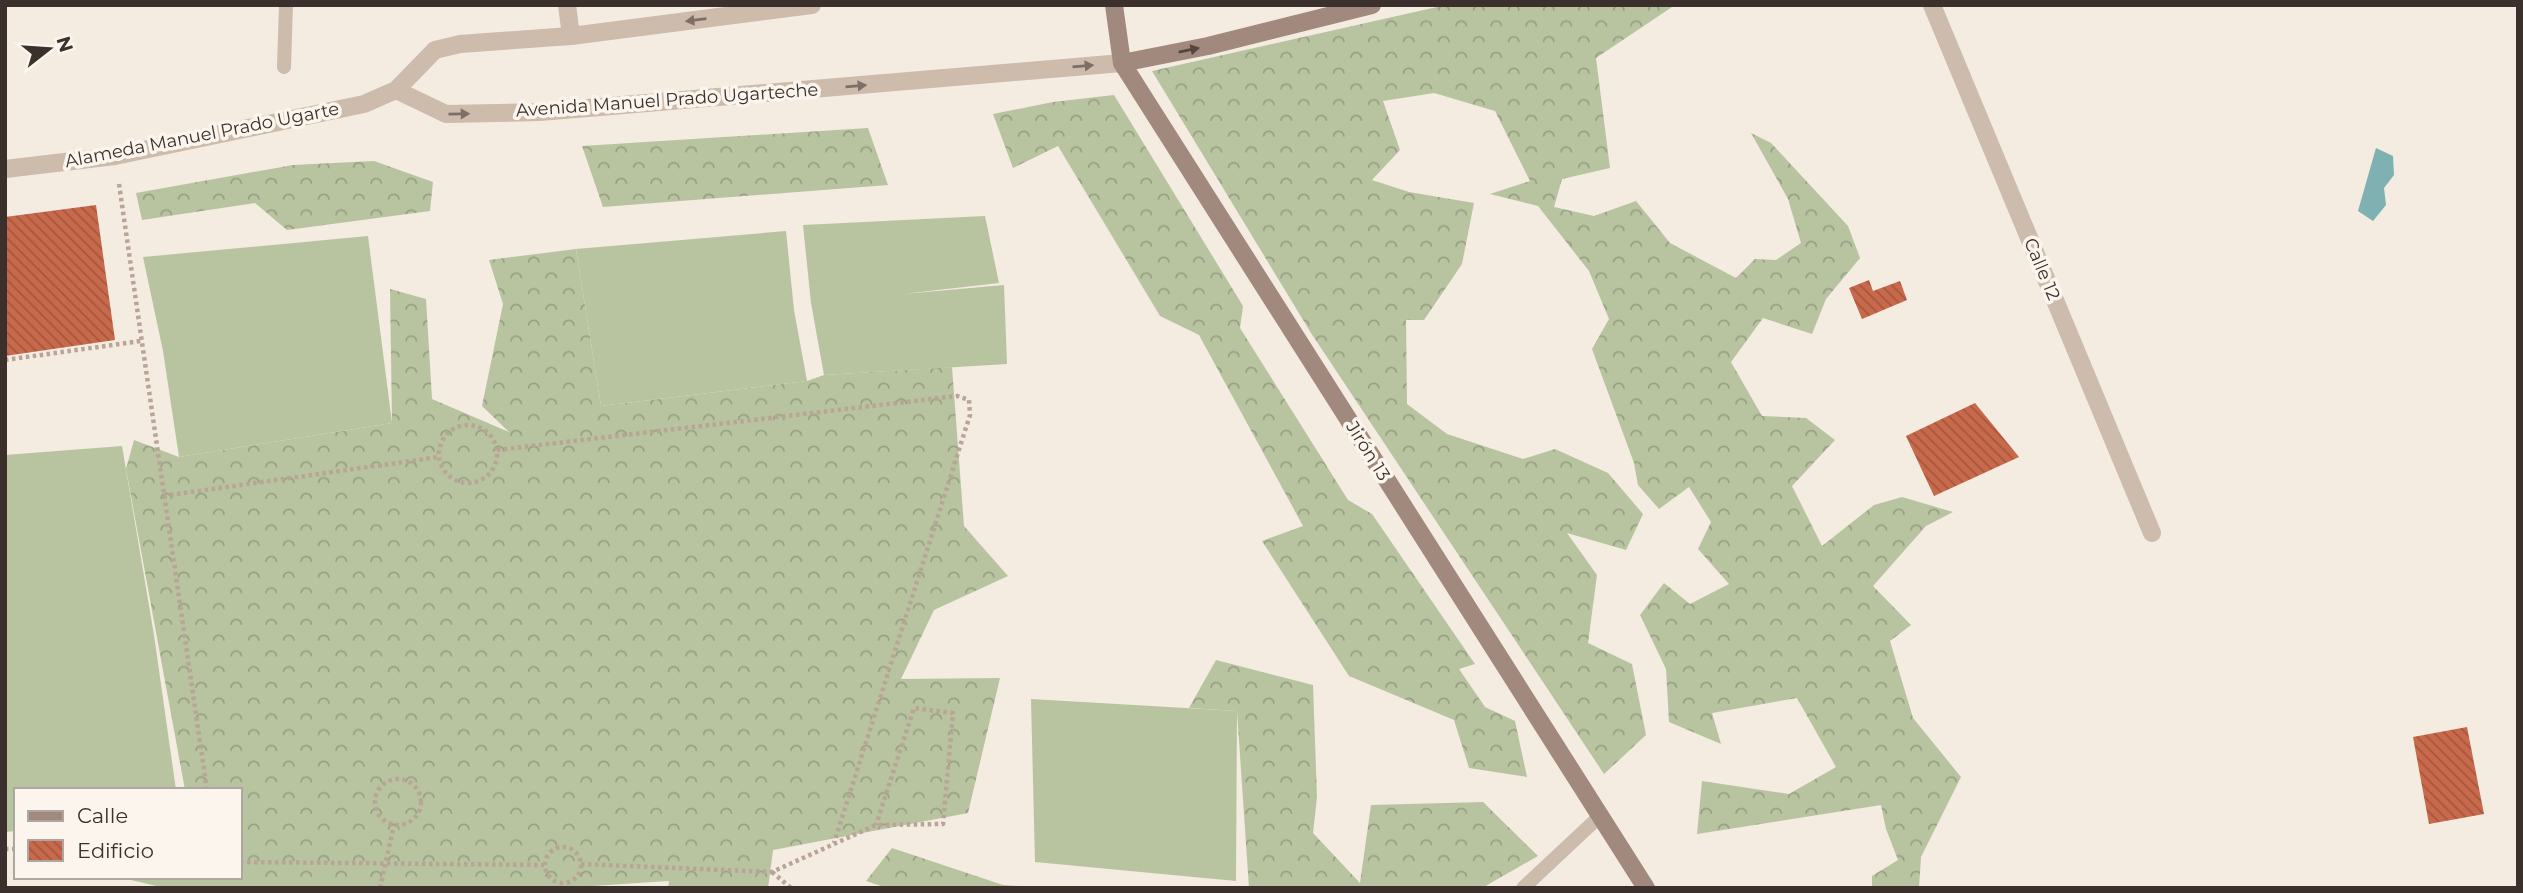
<svg xmlns="http://www.w3.org/2000/svg" width="2523" height="893" font-family="Montserrat,sans-serif">
	<style>
		.forest { fill: url(#forest-crowns) }
		.garden { fill: #b8c4a0 }
		.water { fill: #7fb0b2 }
		.building { fill: url(#building-back-hatch) }
		.lines { fill: none; stroke-linecap: round; stroke-linejoin: round }
		.path { stroke: #b9a596; stroke-width: 4.5; stroke-dasharray: 3.5 3.5; stroke-linecap: butt }
		.lane { stroke: #cdbbac; stroke-width: 14 }
		.street { stroke: #cdbbac; stroke-width: 18 }
		.secondary { stroke: #a18a7d; stroke-width: 18 }
		.oneway { fill: #7d6f65 }
		.oneway2 { fill: #544640 }
		.labels { text-anchor: middle; stroke-width: 7; stroke-linejoin: round; paint-order: stroke }
		.street-label { font-size: 18px; fill: #3b302b; stroke: #fbf5ee }
	</style>
	<defs>
		<pattern id="forest-crowns" width="20" height="18" patternUnits="userSpaceOnUse" patternTransform="scale(1.75)"><rect width="20" height="18" fill="#b8c4a0"/><path d="M2 6a3 3 0 1 1 6 0M12 15a3 3 0 1 1 6 0" fill="none" stroke="#97a083"/></pattern>
		<pattern id="building-back-hatch" width="6" height="6" patternUnits="userSpaceOnUse" patternTransform="scale(1.75)"><rect width="6" height="6" fill="#c8694b"/><path d="M-1 5l2 2M0 0l6 6M5-1l2 2" fill="none" stroke="#a4573f"/></pattern>
	</defs>
	<rect width="100%" height="100%" fill="#f4ebe1"/>
	<g class="forest">
		<polygon points="1446,5 1672,7 1596,58 1610,168 1562,179 1554,207 1594,216 1636,201 1670,243 1736,278 1755,259 1776,260 1801,243 1788,199 1751,133 1771,143 1848,226 1860,258 1826,299 1812,334 1763,318 1731,362 1762,416 1806,418 1835,440 1792,486 1822,546 1874,505 1902,497 1953,512 1926,526 1873,586 1911,625 1890,641 1913,718 1961,777 1921,857 1919,888 1872,888 1872,876 1898,860 1886,829 1881,805 1697,834 1702,781 1789,794 1836,767 1797,698 1712,713 1721,744 1669,722 1666,669 1640,615 1664,583 1690,604 1729,584 1698,549 1711,522 1689,487 1659,509 1638,485 1634,463 1592,349 1609,319 1589,271 1538,206 1490,194 1530,181 1495,111 1434,93 1383,101 1400,150 1372,180 1409,192 1474,203 1462,264 1424,320 1406,320 1407,404 1447,434 1523,459 1555,449 1608,473 1643,514 1626,550 1567,533 1597,575 1588,643 1632,664 1646,735 1604,774 1311,333 1152,71"/>
		<polygon points="1114,95 1243,306 1240,328 1348,500 1372,514 1475,664 1459,669 1485,707 1515,721 1527,777 1469,768 1454,720 1349,676 1262,541 1303,526 1199,335 1160,316 1058,146 1013,168 993,114 1053,102"/>
		<polygon points="868,128 888,185 603,207 582,146"/>
		<polygon points="374,161 433,182 430,211 287,230 255,203 142,220 136,193 293,165"/>
		<polygon points="576,249 601,406 807,381 824,375 952,367 964,526 1008,576 934,610 901,679 1000,678 968,813 773,850 768,888 668,888 669,881 561,888 165,888 131,880 132,877 240,877 240,790 185,790 126,469 134,440 179,457 392,423 390,289 426,299 432,399 509,432 482,406 503,304 489,260"/>
		<polygon points="1216,660 1313,685 1317,797 1313,833 1360,883 1371,805 1483,802 1538,856 1482,888 1249,888 1237,711 1189,708"/>
		<polygon points="892,848 1003,885 1053,888 887,888 866,881"/>
	</g>
	<g class="garden">
		<polygon points="985,216 999,283 903,294 1004,285 1007,364 824,375 811,303 803,225"/>
		<polygon points="786,231 794,310 807,381 601,406 576,249"/>
		<polygon points="368,236 392,423 179,457 163,351 143,257"/>
		<polygon points="122,446 154,635 176,790 16,790 16,831 5,832 5,455"/>
		<polygon points="1031,699 1237,711 1236,881 1035,862"/>
	</g>
	<polygon class="water" points="2376,148 2393,156 2394,175 2384,188 2386,205 2373,221 2358,211"/>
	<g class="building">
		<polygon points="96,205 115,340 5,356 5,217"/>
		<polygon points="1869,280 1873,291 1900,281 1907,300 1862,319 1849,288"/>
		<polygon points="1975,403 2019,457 1934,496 1906,436"/>
		<polygon points="2467,727 2484,814 2429,824 2413,737"/>
	</g>
	<g class="lines">
		<g class="path">
			<polyline points="119,184 207,790"/>
			<polyline points="5,360 141,341"/>
			<circle cx="468" cy="454" r="29"/>
			<polyline points="497,450 957,396 969,400 970,415 834,843"/>
			<polyline points="163,496 439,457"/>
			<circle cx="398" cy="802" r="23"/>
			<circle cx="563" cy="865" r="18"/>
			<polyline points="5,849 16,849"/>
			<polyline points="240,862 544,865"/>
			<polyline points="581,864 772,872 876,825 943,824 953,713 914,708 876,825"/>
			<polyline points="772,872 791,888"/>
			<polyline points="380,888 394,825"/>
		</g>
		<g class="lane">
			<polyline points="284,67 286,5"/>
			<polyline points="1523,888 1600,816"/>
		</g>
		<g class="street">
			<polyline points="567,5 571,36"/>
			<polyline points="1932,5 2152,533"/>
			<polyline points="396,90 446,114 540,112 1122,63"/>
			<polyline points="5,169 115,156 364,104 396,90 435,50 460,44 571,36 812,5"/>
		</g>
		<g class="secondary">
			<polyline points="1114,5 1122,63 1646,888"/>
			<polyline points="1122,63 1208,46 1372,5"/>
		</g>
	</g>
	<defs><path id="oneway-solid" d="M-6-.8H1V-3.2L6.5 0L1 3.2V.8H-6Z" transform="scale(1.75)"/></defs>
	<g class="oneway">
		<use href="#oneway-solid" transform="translate(696 20) rotate(173)"/>
		<use href="#oneway-solid" transform="translate(1083 66) rotate(-5)"/>
		<use href="#oneway-solid" transform="translate(856 86) rotate(-5)"/>
		<use href="#oneway-solid" transform="translate(459 114) rotate(-1)"/>
	</g>
	<use class="oneway2" href="#oneway-solid" transform="translate(1189 50) rotate(-11)"/>
	<g class="labels">
		<g class="street-label">
			<text transform="translate(667 100) rotate(-4)" y="6">Avenida Manuel Prado Ugarteche</text>
			<text transform="translate(202 135) rotate(-11)" y="6">Alameda Manuel Prado Ugarte</text>
			<text transform="translate(2042 269) rotate(67)" y="6">Calle 12</text>
			<text transform="translate(1368 451) rotate(58)" y="6">Jirón 13</text>
		</g>
	</g>
	<rect width="2523" height="893" fill="none" stroke="#3b302b" stroke-width="14"/>
	<rect x="14" y="788" width="228" height="91" fill="#fbf5ee" stroke="#aea6a0" stroke-width="2"/>
	<rect x="28" y="811" width="35" height="10" fill="#a18a7d" stroke="#aea6a0" stroke-width="2"/>
	<text x="77" y="823" font-size="21" fill="#3b302b">Calle</text>
	<rect x="28" y="840" width="35" height="21" fill="url(#building-back-hatch)" stroke="#aea6a0" stroke-width="2"/>
	<text x="77" y="858" font-size="21" fill="#3b302b">Edificio</text>
	<g transform="translate(49 49) rotate(73)" stroke="#fbf5ee" stroke-width="5" paint-order="stroke">
	<path d="M0-5L12 26L0 18L-12 26Z" fill="#3b302b"/>
	<text y="-10" font-size="19" font-weight="bold" text-anchor="middle" fill="#3b302b">N</text>
	</g>
</svg>
